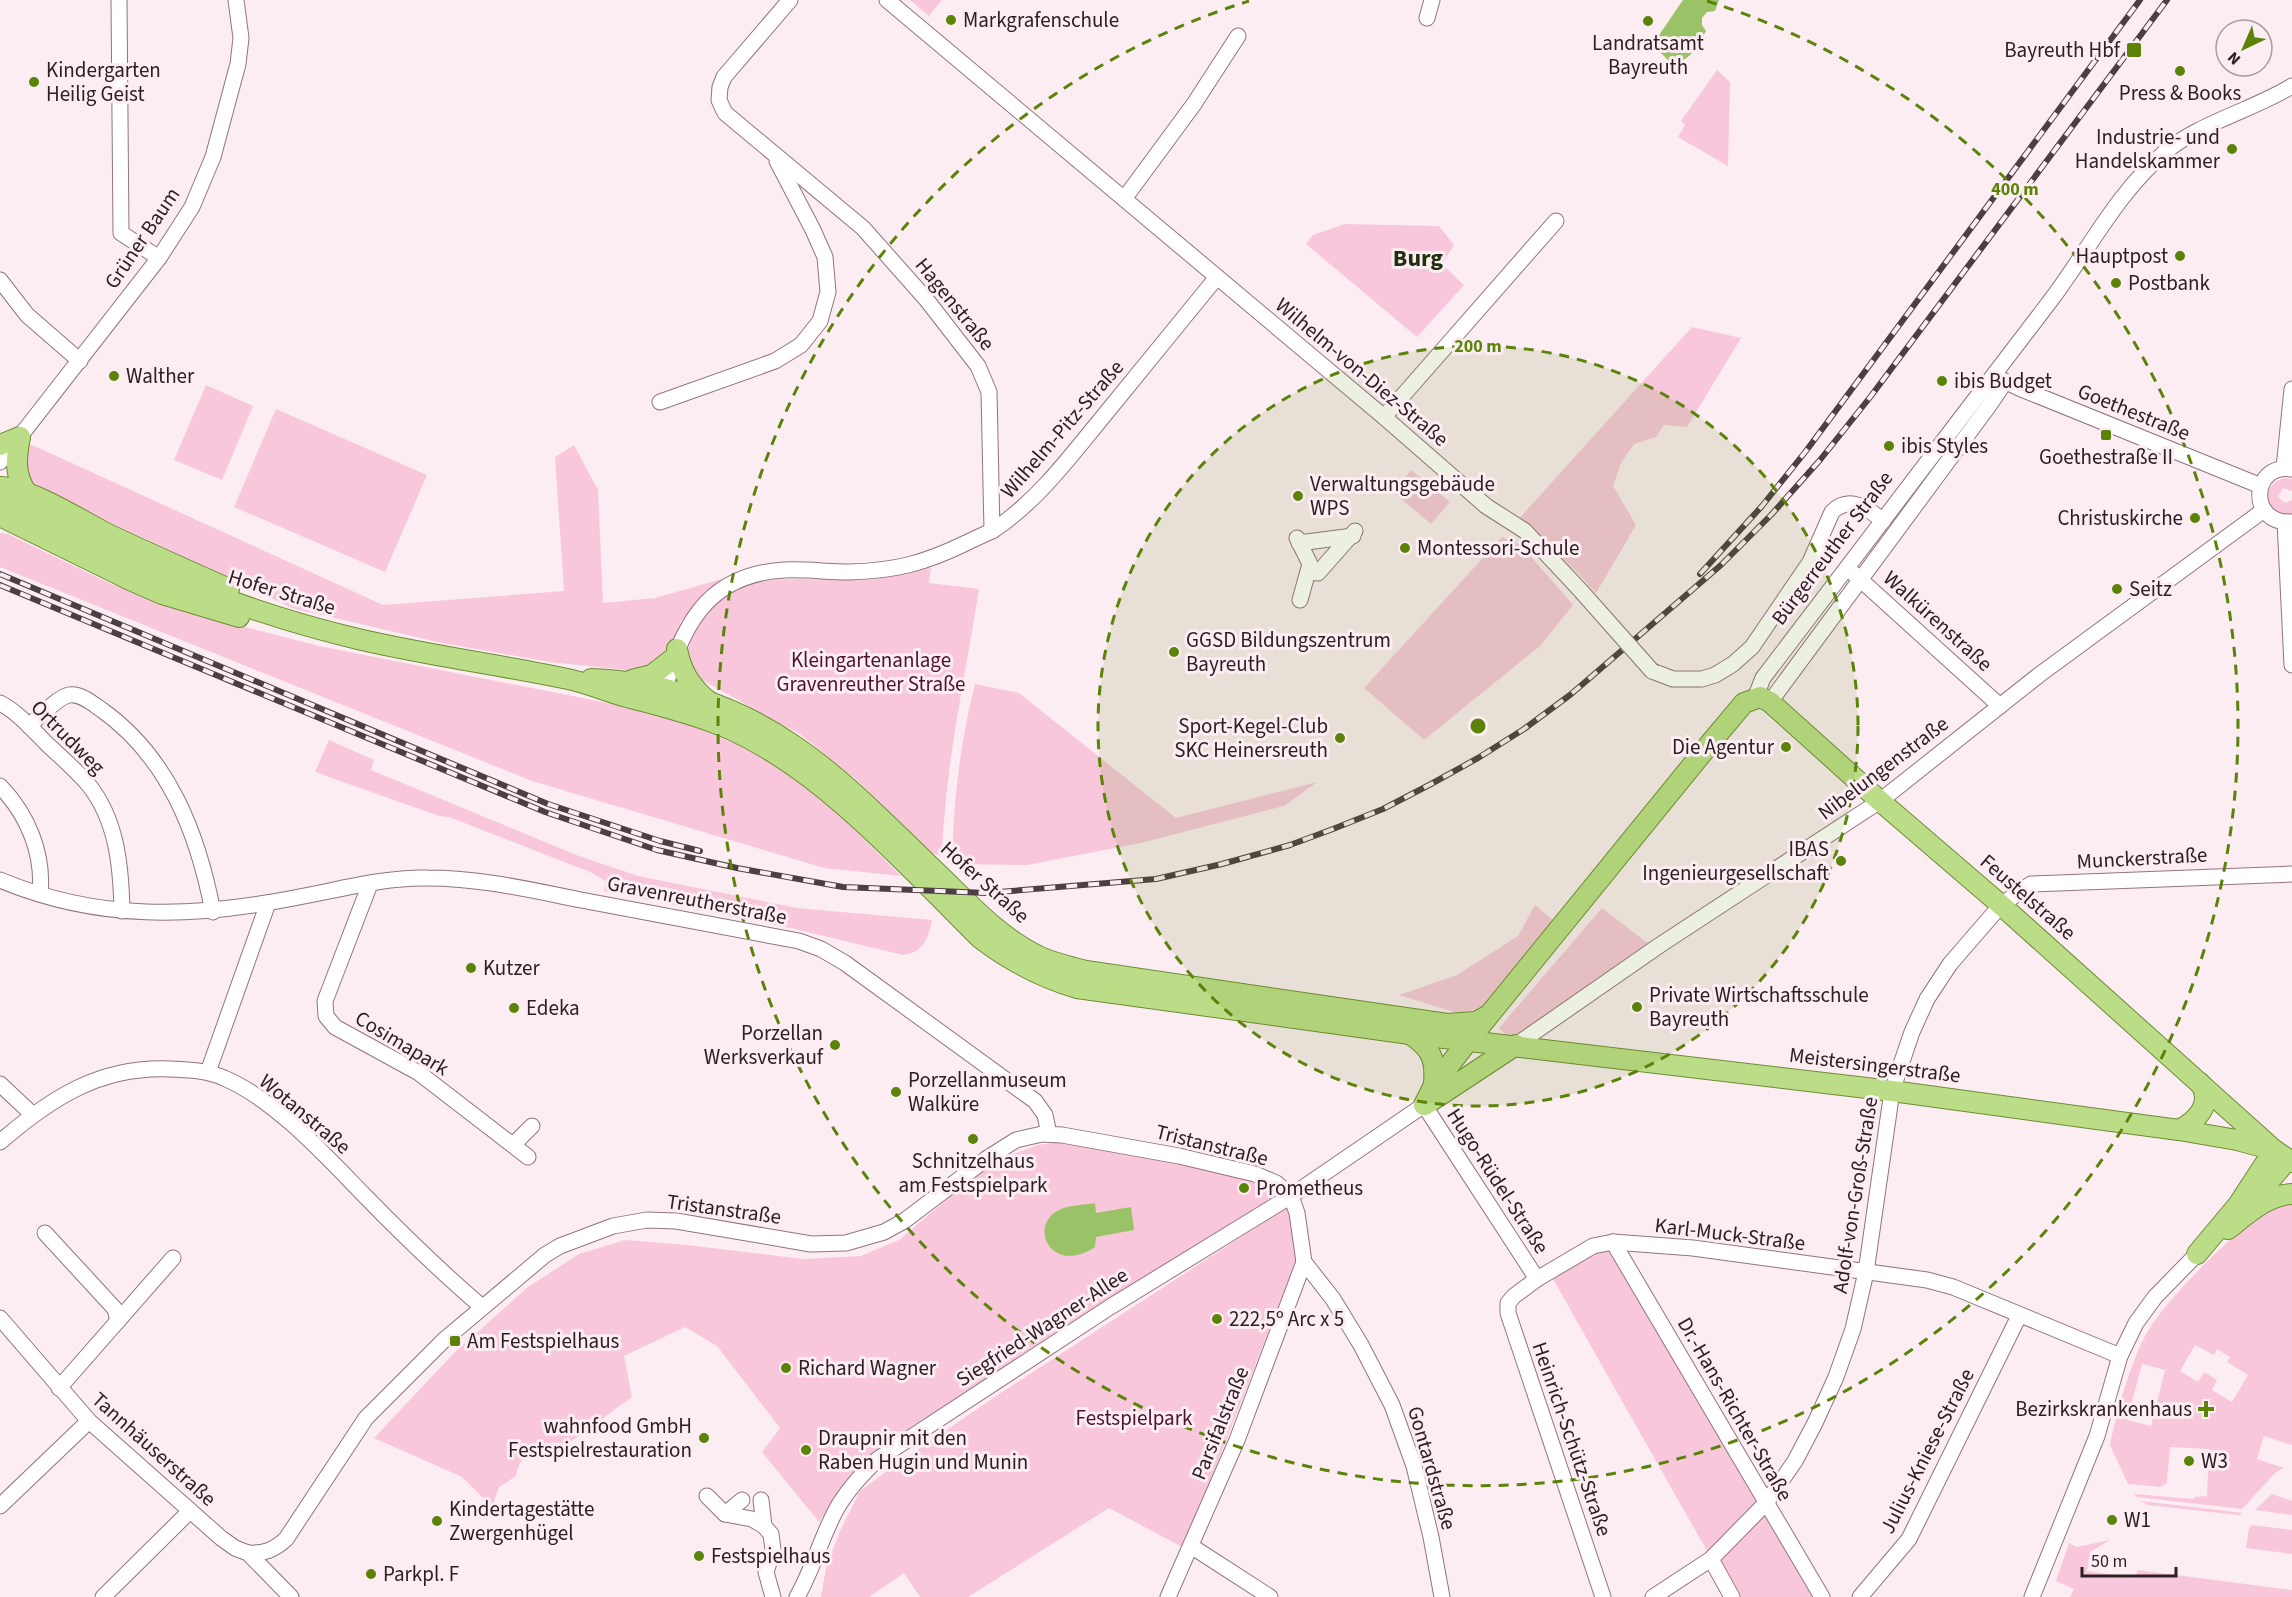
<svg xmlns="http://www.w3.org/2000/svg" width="2292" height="1597" font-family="'Source Sans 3',sans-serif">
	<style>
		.green { fill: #f9c7db; fill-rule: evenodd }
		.water { fill: #9ac266 }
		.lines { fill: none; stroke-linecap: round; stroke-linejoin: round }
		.minor-casing { stroke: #937380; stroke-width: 17 }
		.major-casing { stroke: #6d8c32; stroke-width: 22 }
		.minor { stroke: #fff; stroke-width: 15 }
		.major { stroke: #bcdd88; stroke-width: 20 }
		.rail-casing { stroke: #4c3f44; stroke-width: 6 }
		.rail { stroke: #fcedf3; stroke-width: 4; stroke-dasharray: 11; stroke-linecap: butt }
		.minor-bridge-casing { stroke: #937380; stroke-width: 17; stroke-linecap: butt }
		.minor-bridge { stroke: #fff; stroke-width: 15 }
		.ring { fill: none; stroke: #5a8308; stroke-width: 3; stroke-dasharray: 10 8 }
		.poi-dot { fill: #5a8308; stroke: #fcedf3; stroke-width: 2 }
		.labels { text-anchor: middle; stroke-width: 6; stroke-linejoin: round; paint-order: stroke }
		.poi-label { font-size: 21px; fill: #2d2025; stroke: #fcedf3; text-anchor: start }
		.street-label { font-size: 21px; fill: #2d2025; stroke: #fcedf3 }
		.park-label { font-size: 21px; fill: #4d1131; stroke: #fcedf3 }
		.quarter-label { font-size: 24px; font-weight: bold; fill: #21300c; stroke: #fcedf3 }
		.centre { fill: #5a8308; stroke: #fcedf3; stroke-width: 3 }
		.ring-label { font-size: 18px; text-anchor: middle; font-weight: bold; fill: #5a8308; stroke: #fcedf3; stroke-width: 6; stroke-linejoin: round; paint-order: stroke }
	</style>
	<rect width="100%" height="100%" fill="#fcedf3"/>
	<g class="green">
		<polygon points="910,0 942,0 929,16"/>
		<polygon points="1717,70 1730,82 1728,166 1678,137 1685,125 1681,121"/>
		<polygon points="1345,224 1439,226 1454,245 1442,264 1464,285 1417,337 1306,244 1313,235"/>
		<path d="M 1692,327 L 1741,338 L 1687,427 L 1664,425 L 1656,437 L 1634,444 L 1621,463 L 1613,486 L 1636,525 L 1596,593 C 1572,566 1546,540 1516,522 Z"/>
		<polygon points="206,385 253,406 222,480 174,460"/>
		<polygon points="276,409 427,475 385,572 234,507"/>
		<polygon points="30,444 383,605 564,591 555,457 574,445 598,490 603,603 655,598 722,579 681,621 669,652 645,672 550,662 442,643 292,608 31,485 23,463"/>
		<polygon points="1411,470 1450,502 1431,524 1393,492"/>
		<path d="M 2286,478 L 2292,479 L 2292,491 L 2283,488 L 2278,497 L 2285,503 L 2292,500 L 2292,514 C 2263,518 2259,482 2286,478 Z"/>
		<polygon points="0,533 8,534 111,584 211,618 319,646 618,705 684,723 756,752 826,801 901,876 824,868 532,781 0,567"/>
		<polygon points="1502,537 1521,545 1573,605 1540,646 1424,740 1364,688"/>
		<path d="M 931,568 L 929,583 L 979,589 C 965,678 945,766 942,856 L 932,853 L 857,780 L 801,735 L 702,680 C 687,668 683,654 693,636 C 732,567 782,580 849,580 C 878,580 903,575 931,568 Z"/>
		<path d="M 975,684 L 1019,693 L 1176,818 L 1317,782 L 1284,806 L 1141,843 L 1027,865 L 952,864 C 953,803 960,743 975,684 Z"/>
		<path d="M 329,740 L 374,760 L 371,770 L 579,856 L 638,876 L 797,908 L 932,920 C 928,939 924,952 903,955 L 795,929 L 604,891 L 607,882 L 590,872 L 449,817 L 439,816 L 315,772 Z"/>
		<polygon points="1535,905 1557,923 1491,1004 1460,1014 1399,995 1457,975 1518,936"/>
		<polygon points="1602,908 1650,945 1513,1043 1499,1028"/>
		<path d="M 1065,1141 L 1146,1154 L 1251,1179 L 1275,1197 L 897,1436 C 865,1461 842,1489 819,1522 L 762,1452 L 780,1428 L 717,1346 L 685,1327 L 624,1356 L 632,1397 L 565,1446 L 553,1442 C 535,1454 520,1452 516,1476 L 499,1487 L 492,1507 L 462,1477 L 374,1438 L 453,1354 L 528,1287 L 579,1254 L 625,1240 L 687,1245 L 803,1259 L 861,1256 L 899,1240 L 991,1162 L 1038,1145 Z"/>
		<path d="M 2292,1198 L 2292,1445 L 2264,1436 L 2257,1459 L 2284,1468 L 2275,1473 L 2242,1509 L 2137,1497 L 2134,1494 L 2194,1499 L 2194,1497 L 2207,1496 L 2209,1449 L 2170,1447 L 2167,1481 L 2166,1484 L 2160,1487 L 2128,1484 L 2110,1445 C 2116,1414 2132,1357 2148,1331 C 2164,1302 2243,1221 2273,1208 C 2277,1207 2282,1206 2286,1205 ZM 2195,1345 L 2214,1355 L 2217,1349 L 2230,1357 L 2227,1362 L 2248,1375 L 2232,1402 L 2212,1390 L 2217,1380 L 2204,1372 L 2198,1382 L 2180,1371 ZM 2142,1364 L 2165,1370 L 2151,1426 L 2127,1420 Z"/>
		<polygon points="1287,1207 1298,1230 1300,1251 1184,1548 1109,1508 968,1597 920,1597 904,1573 869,1597 821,1597 826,1568 840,1531 860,1491 887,1471 996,1396"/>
		<polygon points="1613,1243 1822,1597 1733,1597 1549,1272"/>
		<polygon points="2272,1494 2292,1501 2292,1515 2255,1510"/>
		<polygon points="2141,1501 2243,1513 2239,1515 2148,1505"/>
		<polygon points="2252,1525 2292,1530 2292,1554 2246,1548 2249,1528"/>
		<polygon points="2110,1540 2090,1552 2087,1571 2136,1578 2137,1570 2292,1590 2292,1597 2070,1597 2074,1589 2056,1581 2069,1543 2077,1547"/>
	</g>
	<g class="water">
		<path d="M 1683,0 L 1719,0 L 1715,11 L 1707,12 L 1702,18 L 1702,25 L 1706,31 C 1697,46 1691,62 1671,63 L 1657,49 L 1657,38 Z"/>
		<path d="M 1095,1203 L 1096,1213 L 1131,1207 L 1134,1230 L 1096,1237 L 1095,1247 C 1052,1276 1027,1226 1059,1210 C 1069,1205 1084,1205 1095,1203 Z"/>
	</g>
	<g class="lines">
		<g class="minor-casing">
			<g id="minor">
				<polyline points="119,0 121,233 159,258"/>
				<polyline points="790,0 724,77 720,87 719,100 725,113 863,228 926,299 978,366 989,392 992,531"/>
				<polyline points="887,0 1384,417 1486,506 1525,531 1581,591"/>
				<polyline points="1427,18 1432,0"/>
				<polyline points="1124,199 1194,104 1238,36"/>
				<polyline points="0,280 27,315 80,361"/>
				<polyline points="1996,377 2019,388 2261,486"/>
				<polyline points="660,402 775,361 801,345 820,321 828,292 825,257 813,230 777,161"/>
				<polyline points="1384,417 1556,221"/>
				<polyline points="0,462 159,258 192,207 213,157 238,64 241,38 236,0"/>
				<polyline points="2284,468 2292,389"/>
				<path d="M 2292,469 C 2251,462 2247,525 2292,522"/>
				<polyline points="2285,522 2292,665"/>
				<polyline points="1297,538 1310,564 1300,600"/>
				<polyline points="1299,543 1353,536"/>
				<polyline points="1308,572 1318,573 1355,531"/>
				<polyline points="1853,573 2000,706"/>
				<path d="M 1652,671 L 1673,679 L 1702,679 L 1715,675 L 1733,664 L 1752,647 L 1810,562 L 1832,512 C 1849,495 1868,508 1883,521"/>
				<path d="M 1755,698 L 1763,678 C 1858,552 1955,426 2051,300 C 2088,251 2117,193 2164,153 C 2197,124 2253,110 2292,86"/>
				<path d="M 662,699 C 680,630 704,574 785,570 C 806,569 828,572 849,572 C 895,571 925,563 966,543 C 976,538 986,534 995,529 C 1038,500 1069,458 1102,418 C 1140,371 1179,324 1217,277"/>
				<polyline points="1770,702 1988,407 2005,382"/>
				<path d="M 0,703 C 19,713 33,730 48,745 C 62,758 76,770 88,784 C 117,820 121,866 122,911"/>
				<path d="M 29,726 C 38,718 58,697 69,695 C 81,693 93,704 102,710 C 169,758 198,834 213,912"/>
				<path d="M 0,786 C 28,815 44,854 40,894"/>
				<path d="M 0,880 C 98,921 192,918 294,898 C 338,890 383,877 428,878 C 480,878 531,890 581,900 C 654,914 727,927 799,941 L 821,949 L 845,963 L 1035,1101 L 1045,1115 L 1049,1134"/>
				<polyline points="370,884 325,1001 326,1016 335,1027 419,1073 528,1157"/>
				<polyline points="1516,1045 1660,945 1880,801 2039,675 2264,510"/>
				<polyline points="208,1072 268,903"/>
				<polyline points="0,1084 32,1114"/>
				<path d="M 0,1142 C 51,1098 100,1066 170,1069 C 188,1070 207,1070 224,1078 C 274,1099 325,1155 363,1194 C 401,1233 440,1271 482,1307"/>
				<polyline points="513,1145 532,1126"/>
				<polyline points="1291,1196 1297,1213 1304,1262 1333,1299 1361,1345 1392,1405 1414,1466 1431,1537 1442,1597"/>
				<polyline points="45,1233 115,1309 118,1321"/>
				<polyline points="1613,1242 1822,1597"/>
				<polyline points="0,1318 89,1421 221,1538 235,1548 248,1553 291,1597"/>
				<polyline points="59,1388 173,1258"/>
				<polyline points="707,1496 725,1514 752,1519 764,1526"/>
				<polyline points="761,1500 764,1526 771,1534 773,1550 766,1572 773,1597"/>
				<polyline points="0,1506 89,1421"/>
				<polyline points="725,1514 742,1500"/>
				<polyline points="1191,1546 1270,1597"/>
				<path d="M 248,1553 C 264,1554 274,1550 286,1539 L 366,1418 L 444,1340 L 545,1255 L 560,1246 L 613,1226 L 647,1220 L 676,1221 L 811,1244 L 846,1243 L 884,1232 L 904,1221 L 986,1159 L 1016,1140 L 1042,1134 L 1062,1135 L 1179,1156 L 1255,1174 L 1276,1183 L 1291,1196"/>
				<polyline points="1711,1559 1732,1597"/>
				<polyline points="103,1597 190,1511"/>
				<path d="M 797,1597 C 813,1569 821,1538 836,1510 C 847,1490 861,1475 878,1459 L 1110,1307 L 1291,1196 L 1424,1105 L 1537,1279"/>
				<polyline points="1168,1597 1237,1440 1304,1262"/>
				<polyline points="1603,1597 1508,1313 1508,1303 1514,1296 1537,1279 1593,1246 1613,1242 1693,1248 1927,1280 1953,1287 2120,1356"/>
				<polyline points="1653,1597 1711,1559 1766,1503 1795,1461 1815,1423 1836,1377 1853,1329 1866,1272 1892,1091 1912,1032 1927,999 1950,964 2001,905 2031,884 2292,874"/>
				<polyline points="1860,1597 1909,1539 2019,1316"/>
				<polyline points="2032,1597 2097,1436 2120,1356 2136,1323 2155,1297 2197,1254"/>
			</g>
		</g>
		<g class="major-casing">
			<g id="major">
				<path d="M 20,437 C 16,458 14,473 26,492"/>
				<polyline points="0,445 20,437"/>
				<path d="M 0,487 C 29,487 80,520 108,534 C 148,553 189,571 229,589"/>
				<path d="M 0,498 C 114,558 231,609 358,639 C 426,655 495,664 563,678 C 585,682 605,691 627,697 C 662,706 698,715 732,730 C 826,773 906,865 980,938 C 1010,961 1040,977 1077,988 L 1410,1034 L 1892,1091 L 2097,1119 L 2179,1130 L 2237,1140 L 2274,1150"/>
				<polyline points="0,516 128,579 162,594 239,617"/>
				<path d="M 677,649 C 681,671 690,686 708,701"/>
				<path d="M 591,679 C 663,682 734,704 793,745 C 845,780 888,826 933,869 C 966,900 997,936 1038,956 C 1054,963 1070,967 1086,971 L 1447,1024 L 1476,1022 L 1487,1016"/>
				<polyline points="632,680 652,675 674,658"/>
				<path d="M 1410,1034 C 1432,1049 1436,1059 1434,1085"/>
				<polyline points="1424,1105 1434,1085 1468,1041 1712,741 1744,703 1760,697 1770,702 1880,801 2001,905 2274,1150 2292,1162"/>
				<polyline points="1425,1105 1516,1045"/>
				<path d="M 2179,1130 C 2197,1121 2214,1103 2200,1083"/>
				<polyline points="2255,1198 2288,1159"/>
				<path d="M 2228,1229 C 2246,1215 2267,1195 2292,1194"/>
				<polyline points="2197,1254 2238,1205 2274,1150"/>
			</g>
		</g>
		<use href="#minor" class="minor"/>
		<use href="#major" class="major"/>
		<g class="rail-casing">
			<g id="rail">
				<polyline points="0,574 548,804 660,841 700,851"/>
				<polyline points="1700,574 1762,506 1806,451 2140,0"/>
				<polyline points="0,585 545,812 657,850 737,868 843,887 987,893 1156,879 1222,864 1290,845 1333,829 1383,809 1431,784 1478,758 1524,729 1570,695 1721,565 1771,515 1820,460 1871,396 2167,0"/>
			</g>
		</g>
		<use href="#rail" class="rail"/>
		<g class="minor-bridge-casing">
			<polyline id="minor-bridge" points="1581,591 1652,671"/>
		</g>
		<use href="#minor-bridge" class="minor-bridge"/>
	</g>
	<circle cx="1478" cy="726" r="380" fill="#5a8308" fill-opacity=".12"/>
	<g class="ring">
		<circle cx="1478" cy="726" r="380"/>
		<path d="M1707 1A760 760 0 1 1 1249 1"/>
	</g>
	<g class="poi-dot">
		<circle cx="951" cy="20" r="6"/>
		<circle cx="1648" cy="21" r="6"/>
		<rect x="2126" y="42" width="16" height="16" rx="3"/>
		<circle cx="2180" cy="71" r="6"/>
		<circle cx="34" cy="82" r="6"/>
		<circle cx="2232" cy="149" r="6"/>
		<circle cx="2180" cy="256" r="6"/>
		<circle cx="2116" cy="283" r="6"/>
		<circle cx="114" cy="376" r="6"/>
		<circle cx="1942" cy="381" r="6"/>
		<rect x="2100" y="429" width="12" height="12" rx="3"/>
		<circle cx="1889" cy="446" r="6"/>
		<circle cx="1298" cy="496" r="6"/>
		<circle cx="2195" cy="518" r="6"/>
		<circle cx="1405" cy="548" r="6"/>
		<circle cx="2117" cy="589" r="6"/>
		<circle cx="1174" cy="652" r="6"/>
		<circle cx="1340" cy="738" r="6"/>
		<circle cx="1786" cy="747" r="6"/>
		<circle cx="1841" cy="861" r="6"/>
		<circle cx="471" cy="968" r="6"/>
		<circle cx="1637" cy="1007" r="6"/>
		<circle cx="514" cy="1008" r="6"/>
		<circle cx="835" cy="1045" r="6"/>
		<circle cx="896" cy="1092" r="6"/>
		<circle cx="973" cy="1139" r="6"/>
		<circle cx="1244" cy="1188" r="6"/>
		<circle cx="1217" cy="1319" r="6"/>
		<rect x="449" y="1335" width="12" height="12" rx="3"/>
		<circle cx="786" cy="1368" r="6"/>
		<path d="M2203 1400h6v6h6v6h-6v6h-6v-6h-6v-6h6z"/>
		<circle cx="704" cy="1438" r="6"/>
		<circle cx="806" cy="1450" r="6"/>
		<circle cx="2189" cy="1461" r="6"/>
		<circle cx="2112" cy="1520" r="6"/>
		<circle cx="437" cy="1521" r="6"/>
		<circle cx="699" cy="1556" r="6"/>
		<circle cx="371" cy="1574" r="6"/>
	</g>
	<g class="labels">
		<g class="poi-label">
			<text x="963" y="27">Markgrafenschule</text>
			<text x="1648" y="50" text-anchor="middle">Landratsamt<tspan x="1648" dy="24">Bayreuth</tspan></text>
			<text x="2120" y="57" text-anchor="end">Bayreuth Hbf</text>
			<text x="46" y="77">Kindergarten<tspan x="46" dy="24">Heilig Geist</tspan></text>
			<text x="2180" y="100" text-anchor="middle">Press &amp; Books</text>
			<text x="2220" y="144" text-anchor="end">Industrie- und<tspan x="2220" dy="24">Handelskammer</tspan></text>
			<text x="2168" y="263" text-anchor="end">Hauptpost</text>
			<text x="2128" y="290">Postbank</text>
			<text x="126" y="383">Walther</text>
			<text x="1954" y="388">ibis Budget</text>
			<text x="1901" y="453">ibis Styles</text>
			<text x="2106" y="464" text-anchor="middle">Goethestraße II</text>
			<text x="1310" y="491">Verwaltungsgebäude<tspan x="1310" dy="24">WPS</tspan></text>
			<text x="2183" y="525" text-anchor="end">Christuskirche</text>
			<text x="1417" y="555">Montessori-Schule</text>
			<text x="2129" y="596">Seitz</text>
			<text x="1186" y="647">GGSD Bildungszentrum<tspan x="1186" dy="24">Bayreuth</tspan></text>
			<text x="1328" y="733" text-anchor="end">Sport-Kegel-Club<tspan x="1328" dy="24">SKC Heinersreuth</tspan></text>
			<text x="1774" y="754" text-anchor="end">Die Agentur</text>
			<text x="1829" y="856" text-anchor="end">IBAS<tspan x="1829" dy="24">Ingenieurgesellschaft</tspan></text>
			<text x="483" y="975">Kutzer</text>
			<text x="1649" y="1002">Private Wirtschaftsschule<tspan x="1649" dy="24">Bayreuth</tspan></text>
			<text x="526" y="1015">Edeka</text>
			<text x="823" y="1040" text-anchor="end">Porzellan<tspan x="823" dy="24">Werksverkauf</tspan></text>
			<text x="908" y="1087">Porzellanmuseum<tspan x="908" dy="24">Walküre</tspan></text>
			<text x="973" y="1168" text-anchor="middle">Schnitzelhaus<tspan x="973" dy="24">am Festspielpark</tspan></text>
			<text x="1256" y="1195">Prometheus</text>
			<text x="1229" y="1326">222,5º Arc x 5</text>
			<text x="467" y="1348">Am Festspielhaus</text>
			<text x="798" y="1375">Richard Wagner</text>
			<text x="2192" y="1416" text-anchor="end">Bezirkskrankenhaus</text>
			<text x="692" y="1433" text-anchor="end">wahnfood GmbH<tspan x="692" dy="24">Festspielrestauration</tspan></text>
			<text x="818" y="1445">Draupnir mit den<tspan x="818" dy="24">Raben Hugin und Munin</tspan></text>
			<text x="2201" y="1468">W3</text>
			<text x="449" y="1516">Kindertagestätte<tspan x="449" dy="24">Zwergenhügel</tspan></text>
			<text x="2124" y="1527">W1</text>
			<text x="711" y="1563">Festspielhaus</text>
			<text x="383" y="1581">Parkpl. F</text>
		</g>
		<g class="street-label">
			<text transform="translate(142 238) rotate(-56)" y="7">Grüner Baum</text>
			<text transform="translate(955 304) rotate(51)" y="7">Hagenstraße</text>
			<text transform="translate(1362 372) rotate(40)" y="7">Wilhelm-von-Diez-Straße</text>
			<text transform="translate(2134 412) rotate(22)" y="7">Goethestraße</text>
			<text transform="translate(1062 429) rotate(-49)" y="7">Wilhelm-Pitz-Straße</text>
			<text transform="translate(1832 548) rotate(-53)" y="7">Bürgerreuther Straße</text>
			<text transform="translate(282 592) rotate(17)" y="7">Hofer Straße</text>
			<text transform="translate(1938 621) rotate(42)" y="7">Walkürenstraße</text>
			<text transform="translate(68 737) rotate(45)" y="7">Ortrudweg</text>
			<text transform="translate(1883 768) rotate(-37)" y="7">Nibelungenstraße</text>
			<text transform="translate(2142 858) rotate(-3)" y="7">Munckerstraße</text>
			<text transform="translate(985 882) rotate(42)" y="7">Hofer Straße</text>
			<text transform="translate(2028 897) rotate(41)" y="7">Feustelstraße</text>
			<text transform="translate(697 900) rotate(11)" y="7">Gravenreutherstraße</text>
			<text transform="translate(402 1043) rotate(31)" y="7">Cosimapark</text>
			<text transform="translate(1875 1065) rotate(7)" y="7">Meistersingerstraße</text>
			<text transform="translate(305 1114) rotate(40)" y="7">Wotanstraße</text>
			<text transform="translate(1212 1145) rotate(14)" y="7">Tristanstraße</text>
			<text transform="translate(1498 1181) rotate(57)" y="7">Hugo-Rüdel-Straße</text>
			<text transform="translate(1855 1195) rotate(-81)" y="7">Adolf-von-Groß-Straße</text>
			<text transform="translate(724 1209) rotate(8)" y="7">Tristanstraße</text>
			<text transform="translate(1730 1234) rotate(7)" y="7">Karl-Muck-Straße</text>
			<text transform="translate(1042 1327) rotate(-33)" y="7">Siegfried-Wagner-Allee</text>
			<text transform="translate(1735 1409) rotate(60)" y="7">Dr.-Hans-Richter-Straße</text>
			<text transform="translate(1220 1423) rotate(-68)" y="7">Parsifalstraße</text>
			<text transform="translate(1572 1439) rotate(71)" y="7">Heinrich-Schütz-Straße</text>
			<text transform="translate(154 1449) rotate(42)" y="7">Tannhäuserstraße</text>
			<text transform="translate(1927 1451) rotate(-63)" y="7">Julius-Kniese-Straße</text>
			<text transform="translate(1432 1468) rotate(74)" y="7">Gontardstraße</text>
		</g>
		<g class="park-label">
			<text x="871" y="667">Kleingartenanlage<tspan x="871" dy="24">Gravenreuther Straße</tspan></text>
			<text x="1134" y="1425">Festspielpark</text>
		</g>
		<g class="quarter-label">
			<text x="1418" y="266">Burg</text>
		</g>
	</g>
	<circle cx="1478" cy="726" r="9" class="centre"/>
	<g class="ring-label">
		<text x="2015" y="195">400 m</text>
		<text x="1478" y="352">200 m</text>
	</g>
	<g transform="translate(2244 48) rotate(224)"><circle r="28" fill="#fcedf3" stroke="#a99ba1" stroke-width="1.5"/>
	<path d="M0-4.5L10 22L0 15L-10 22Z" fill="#5a8308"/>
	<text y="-9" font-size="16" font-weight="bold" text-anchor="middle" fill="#2d2025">N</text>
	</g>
	<path d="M2082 1567v9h94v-9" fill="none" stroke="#2d2025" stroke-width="3"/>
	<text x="2091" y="1567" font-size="18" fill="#2d2025" stroke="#fcedf3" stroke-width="4.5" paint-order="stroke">50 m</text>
</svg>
